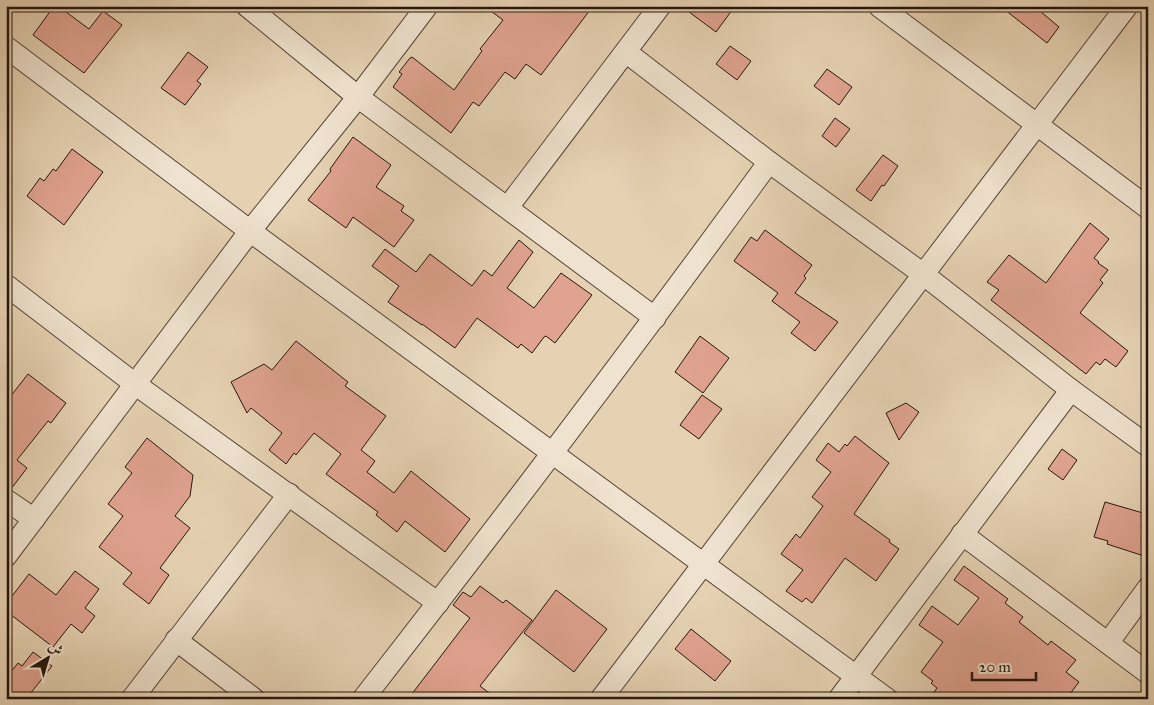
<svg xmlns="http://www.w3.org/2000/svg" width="1154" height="705" font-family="'IM FELL Great Primer',Amiri,serif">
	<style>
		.building { fill: #e0a390; stroke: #26160f }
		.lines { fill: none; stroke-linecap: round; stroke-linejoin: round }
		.minor-casing { stroke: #564538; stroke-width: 23 }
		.minor { stroke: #efe2ce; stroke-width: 21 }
	</style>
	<rect width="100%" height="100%" fill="#e6d2b3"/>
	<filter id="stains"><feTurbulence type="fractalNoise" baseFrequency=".004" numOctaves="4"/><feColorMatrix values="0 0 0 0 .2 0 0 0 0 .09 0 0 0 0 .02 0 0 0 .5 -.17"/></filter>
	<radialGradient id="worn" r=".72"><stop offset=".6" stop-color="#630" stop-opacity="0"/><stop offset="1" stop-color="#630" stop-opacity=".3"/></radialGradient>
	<g class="building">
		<polygon points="54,6 58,6 89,29 103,11 122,25 84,73 33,35"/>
		<polygon points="484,6 593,6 541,75 526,64 515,79 505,72 479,106 473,102 451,133 393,87 402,74 399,72 410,58 412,57 454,90 482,51 480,49 503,20"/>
		<polygon points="681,6 735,6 716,32"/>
		<polygon points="1000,6 1034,6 1059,27 1047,43"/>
		<polygon points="730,46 751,61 737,80 716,64"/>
		<polygon points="188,52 208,67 197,81 201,84 185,105 161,88"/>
		<polygon points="827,69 852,87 839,105 814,86"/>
		<polygon points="835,118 850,129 836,147 822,136"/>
		<polygon points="353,137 391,165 376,187 404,206 401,211 414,220 394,247 353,217 346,228 308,200 331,171 330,169"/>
		<polygon points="72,149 103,172 64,225 27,196 40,178 44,181 53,169 56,171"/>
		<polygon points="883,155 898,166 884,186 882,185 871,201 856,190"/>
		<polygon points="1090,223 1109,239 1094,258 1099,262 1098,263 1108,270 1100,280 1103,283 1080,313 1128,351 1116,367 1105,359 1100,365 1096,362 1086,374 991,300 999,290 987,282 1009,255 1046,283"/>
		<polygon points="765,230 812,265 804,276 806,278 795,293 838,322 815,351 791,333 800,322 772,301 778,293 734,261 751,237 757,241"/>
		<polygon points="519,240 533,252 507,288 534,308 561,273 592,295 555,343 546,336 544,337 532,353 521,344 518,348 477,318 455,348 422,324 422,325 388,302 399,286 372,266 385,249 416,272 430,254 472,286 484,270 492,276"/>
		<polygon points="700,336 729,358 703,393 675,372"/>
		<polygon points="296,341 348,382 345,386 386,416 361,450 375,461 367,472 394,493 411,471 470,519 445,552 405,521 397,532 376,515 378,512 326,474 341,454 314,433 296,455 294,453 286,464 269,450 282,433 251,408 247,413 231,382 264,364 272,370"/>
		<polygon points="28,374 66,403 51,423 48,421 17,460 27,468 11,489 6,488 6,402"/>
		<polygon points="702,395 722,409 699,439 680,425"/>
		<polygon points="906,403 919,412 899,440 886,413"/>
		<polygon points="855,436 889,463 854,514 890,540 889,542 899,549 876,581 845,558 812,603 806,598 802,602 786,591 803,570 781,554 796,534 800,538 823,506 812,497 831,472 816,460 828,443 839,452 845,444 847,446"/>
		<polygon points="147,438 193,475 190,496 175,516 190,528 160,568 169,575 149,604 123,584 132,573 99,547 123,516 108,504 132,473 125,467"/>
		<polygon points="1062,449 1077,460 1063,480 1048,469"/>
		<polygon points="1105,502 1143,513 1142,516 1148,518 1148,545 1144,556 1107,544 1108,541 1094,537"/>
		<polygon points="964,566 1008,599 1005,603 1023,617 1019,622 1048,645 1051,641 1076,660 1066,672 1079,682 1066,699 929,699 937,688 931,683 933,681 921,672 943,642 919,625 932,606 958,625 979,598 954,580"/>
		<polygon points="75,571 99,589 85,608 95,616 82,633 71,624 53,647 6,611 6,604 29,574 56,595"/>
		<polygon points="480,586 503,603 506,600 532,620 480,686 497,699 408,699 470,618 453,605 463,592 471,597"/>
		<polygon points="556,590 607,629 574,672 524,633"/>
		<polygon points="691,629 731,661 715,681 675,649"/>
		<polygon points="33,652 52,666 26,699 6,699 6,678 18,663 22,666"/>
	</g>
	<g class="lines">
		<g class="minor-casing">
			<g id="minor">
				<polyline points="247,6 358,97 655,318"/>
				<polyline points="879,6 1148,208"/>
				<polyline points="6,47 250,231 887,699"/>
				<polyline points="626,52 769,162 923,274 1071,390 1148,446"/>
				<polyline points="508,207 660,6"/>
				<polyline points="6,285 135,384 438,603"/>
				<polyline points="6,500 34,519"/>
				<polyline points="962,534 1148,673"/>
				<polyline points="6,556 250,231 358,97 427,6"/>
				<polyline points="176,640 254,699"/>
				<polyline points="1108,643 1148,588"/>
				<polyline points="132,699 289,494"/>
				<path d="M 363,699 C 501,522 637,343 769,162"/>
				<polyline points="601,699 1127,6"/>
				<polyline points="839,699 1071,390"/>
			</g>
		</g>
		<use href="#minor" class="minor"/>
	</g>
	<rect width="1154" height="705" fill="none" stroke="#e6d2b3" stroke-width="25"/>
	<rect x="8" y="8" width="1139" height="690" fill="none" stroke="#26160f" stroke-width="2.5"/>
	<rect x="12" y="12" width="1129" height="680" fill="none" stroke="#26160f"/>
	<g transform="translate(48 658) rotate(38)" stroke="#efe2ce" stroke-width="4" paint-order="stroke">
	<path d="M0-4L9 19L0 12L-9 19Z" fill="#26160f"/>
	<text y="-8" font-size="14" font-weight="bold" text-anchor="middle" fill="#26160f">ش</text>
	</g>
	<path d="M972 672v8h64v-8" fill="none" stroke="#26160f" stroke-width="2.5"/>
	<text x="979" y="672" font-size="15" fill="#26160f" stroke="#efe2ce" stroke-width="4" paint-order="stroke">20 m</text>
	<rect width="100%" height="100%" filter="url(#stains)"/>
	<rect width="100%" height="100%" fill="url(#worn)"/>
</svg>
